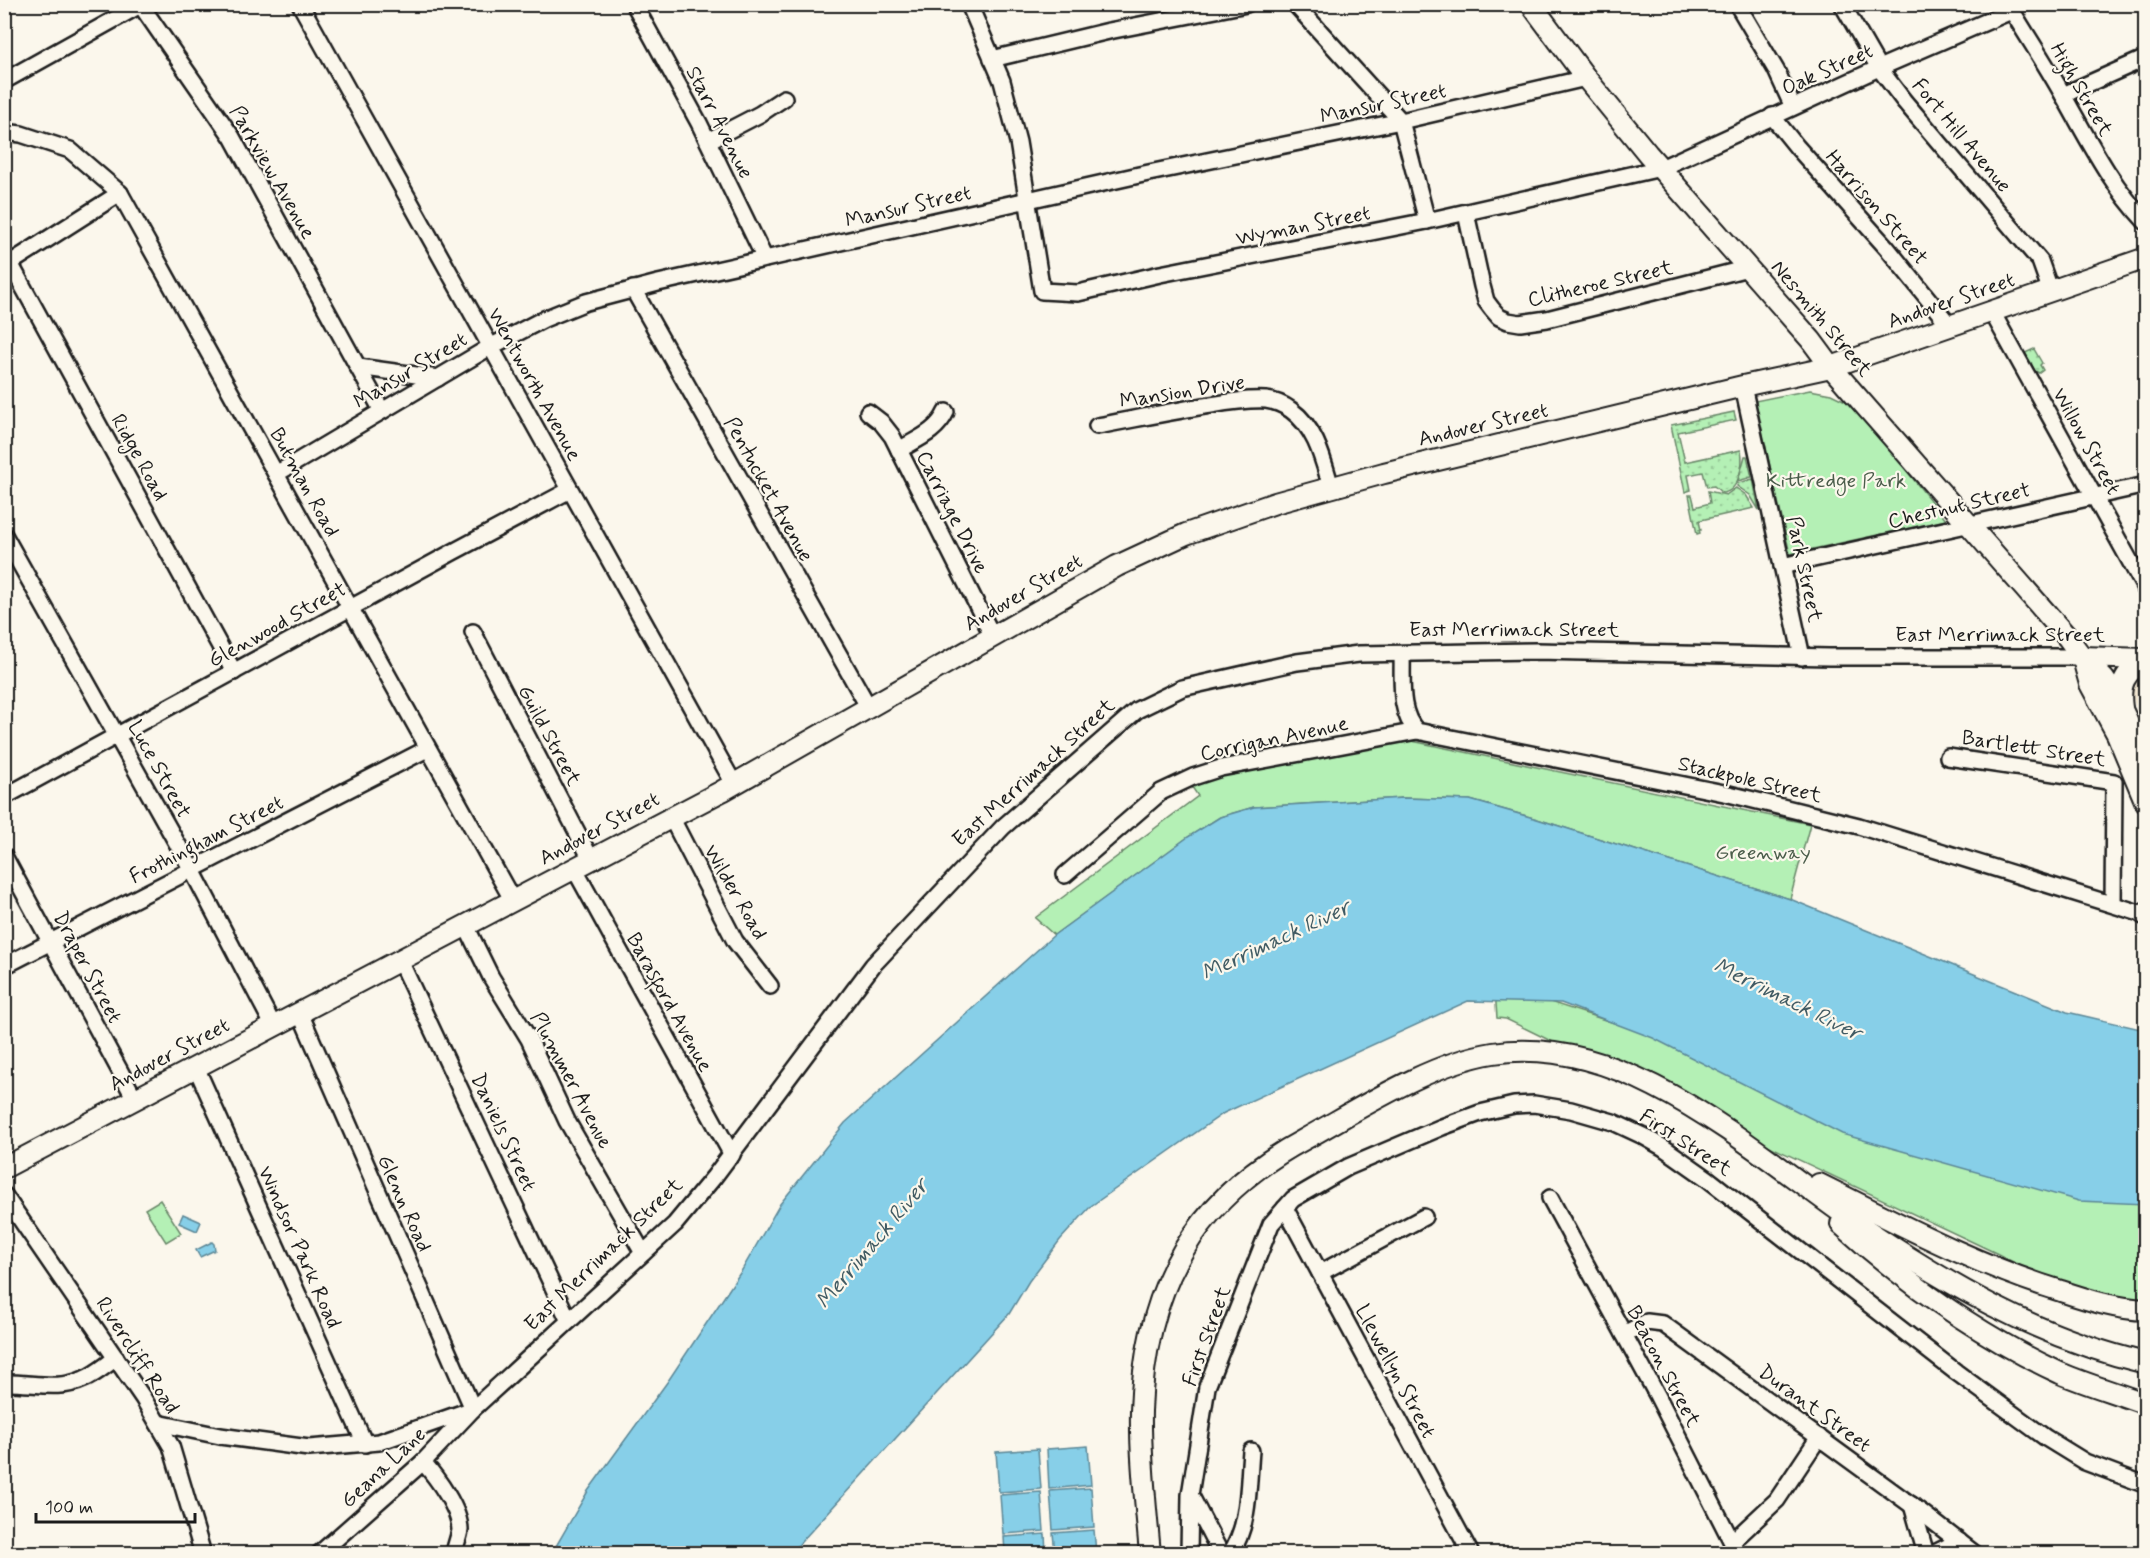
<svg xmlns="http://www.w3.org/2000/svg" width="2150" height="1558" font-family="Mynerve,sans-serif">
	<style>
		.built { fill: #f2e7d1 }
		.grass { fill: url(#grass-dots); stroke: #688668; stroke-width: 1.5 }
		.park { fill: #b4f0b5; stroke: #688668; stroke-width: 1.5 }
		.water { fill: #87cfe8; stroke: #5c8796; stroke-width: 1.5 }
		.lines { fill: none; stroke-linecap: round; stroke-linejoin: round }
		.minor-casing { stroke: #1c1c1c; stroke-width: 20 }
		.major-casing { stroke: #1c1c1c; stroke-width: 24 }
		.minor { stroke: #fbf7ec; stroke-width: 15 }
		.major { stroke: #fbf7ec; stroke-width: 20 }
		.labels { text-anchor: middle; stroke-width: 4.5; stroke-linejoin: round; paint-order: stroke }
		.street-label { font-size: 21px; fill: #1c1c1c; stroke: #fbf7ec }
		.park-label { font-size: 21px; fill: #4a5c4a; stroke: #fbf7ec }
		.water-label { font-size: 22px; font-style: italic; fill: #415b63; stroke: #fbf7ec }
	</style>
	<defs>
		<pattern id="grass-dots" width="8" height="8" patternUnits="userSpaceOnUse" patternTransform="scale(1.5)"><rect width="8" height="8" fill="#b4f0b5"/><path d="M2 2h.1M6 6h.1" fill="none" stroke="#9acd9b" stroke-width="1.8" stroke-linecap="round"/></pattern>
	</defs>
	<rect width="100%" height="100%" fill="#fbf7ec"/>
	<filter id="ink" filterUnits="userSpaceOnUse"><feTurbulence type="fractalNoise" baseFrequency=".0167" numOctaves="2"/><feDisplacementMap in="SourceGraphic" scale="12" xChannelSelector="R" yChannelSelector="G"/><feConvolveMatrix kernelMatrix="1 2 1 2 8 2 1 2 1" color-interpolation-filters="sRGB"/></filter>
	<g filter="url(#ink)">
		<polygon class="built" points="2145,672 2145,734 2130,689 2132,681"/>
		<g class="grass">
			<polygon points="2034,349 2042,363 2040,365 2043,370 2039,373 2035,371 2025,353"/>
			<path d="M 1734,412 L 1736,420 L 1678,432 L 1685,462 L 1741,450 C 1744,464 1739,492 1722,493 L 1714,486 L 1707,487 L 1703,472 L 1688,475 L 1691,490 L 1685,492 L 1671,425 Z"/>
			<polygon points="1745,456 1747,456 1752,477 1738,481"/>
			<polygon points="1753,479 1759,510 1750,495 1737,486 1738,483"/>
			<polygon points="1736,488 1746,495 1754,508 1701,520 1699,521 1701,530 1699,530 1700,533 1697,534 1689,495 1692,495 1695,507 1710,503 1708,491 1726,495"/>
		</g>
		<g class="park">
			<polygon points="1810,390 1831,394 1854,405 1946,520 1790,554 1755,401"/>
			<polygon points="1407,740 1810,824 1790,899 1537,819 1470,800 1403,798 1254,807 1220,817 1188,837 1054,935 1035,918 1198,796 1188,781"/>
			<polygon points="1495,989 1516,991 2145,1196 2145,1305 2087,1302 1998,1254 1651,1090 1506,1019 1497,1018"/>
			<polygon points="160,1200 181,1233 166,1242 145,1209"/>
		</g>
		<g class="water">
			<polygon points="1403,798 1470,800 1537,819 1790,899 2067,1012 2145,1030 2145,1204 2079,1201 1842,1134 1653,1038 1561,1003 1468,1001 1224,1113 1091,1206 1060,1240 1029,1281 1009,1314 791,1553 552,1553 588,1491 668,1381 742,1270 780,1204 845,1123 1054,935 1188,837 1220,817 1254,807"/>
			<polygon points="183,1214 201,1222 197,1231 179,1223"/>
			<polygon points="212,1242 214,1244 215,1250 200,1257 196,1250"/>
			<polygon points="1088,1446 1091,1485 1049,1489 1047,1449"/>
			<polygon points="1038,1449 1041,1489 999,1492 996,1452"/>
			<polygon points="1091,1488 1094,1527 1053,1530 1050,1491"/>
			<polygon points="1041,1492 1044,1531 1003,1534 1000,1495"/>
			<polygon points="1094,1530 1096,1553 1055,1553 1053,1533"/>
			<polygon points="1045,1534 1046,1553 1005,1553 1004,1537"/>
		</g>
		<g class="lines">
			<g class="minor-casing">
				<g id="minor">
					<polyline points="140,4 232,137 382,411"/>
					<polyline points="300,4 734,784"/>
					<polyline points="634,4 699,123 765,259"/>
					<polyline points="969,4 1002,81 1018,142 1042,291 1078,293 1160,274 1427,221 1661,168 1879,68 2011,11"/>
					<polyline points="1295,4 1401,121 1427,221"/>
					<polyline points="1737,4 1776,70 1793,107"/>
					<polyline points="1842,4 1879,68 1904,101 2040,261 2051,292"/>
					<path d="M 2008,4 C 2026,35 2046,64 2063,95 C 2088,139 2110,184 2146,222"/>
					<polyline points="992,59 1109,31 1247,4"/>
					<polyline points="4,81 142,4"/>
					<polyline points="2063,95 2146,58"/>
					<polyline points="1772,116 1797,147 1887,248 1950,326"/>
					<polyline points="4,132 21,134 70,150 120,193 513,901"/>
					<polyline points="708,141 760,114 784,98"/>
					<polyline points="1466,213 1482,286 1486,301 1492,309 1499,317 1508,321 1520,323 1547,319 1748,268"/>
					<polyline points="10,263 234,672"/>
					<polyline points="4,267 120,193"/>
					<polyline points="633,289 869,708"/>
					<polyline points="1992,312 2146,590"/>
					<polyline points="358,367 438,378"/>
					<polyline points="1743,386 1802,657"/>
					<polyline points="868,412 881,422 892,436 993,637"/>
					<path d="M 1097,426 C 1135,419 1172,411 1211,405 C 1229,402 1247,399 1266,400 C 1275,401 1284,405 1291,410 C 1316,428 1323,460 1331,487"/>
					<path d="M 899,450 C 917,439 937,432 946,412"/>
					<polyline points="276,474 490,347 544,319 586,302 658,283 1139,175 1401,121 1586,78"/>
					<polyline points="4,535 192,870 274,1027"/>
					<polyline points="1782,566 2146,485"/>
					<polyline points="473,632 591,859"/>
					<path d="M 1402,654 C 1403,679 1398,713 1417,731 L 1729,794 L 1859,826 L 2146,915"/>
					<polyline points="1948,757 2114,782 2113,904"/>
					<polyline points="4,797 453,552 570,490"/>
					<polyline points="671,817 735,941 770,986"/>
					<polyline points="4,856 135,1099"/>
					<polyline points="574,868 732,1155"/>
					<polyline points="1065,875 1161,792 1193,777 1221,768 1417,731"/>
					<polyline points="466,926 491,977 529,1039 567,1121 643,1253"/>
					<polyline points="400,961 569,1321"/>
					<polyline points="4,966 427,749"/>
					<polyline points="300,1013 473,1409 423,1462 319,1554"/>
					<polyline points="196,1067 365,1444"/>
					<polyline points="4,1195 143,1398 171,1446 203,1554"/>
					<polyline points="1550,1198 1657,1395 1738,1554"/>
					<polyline points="1285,1208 1471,1554"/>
					<polyline points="1320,1273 1424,1217"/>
					<polyline points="1624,1334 1647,1322 1663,1324 1921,1512 1975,1554"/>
					<path d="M 4,1383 C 31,1382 59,1391 84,1379 C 96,1374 106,1365 116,1358"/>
					<polyline points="158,1423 220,1436 309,1448 379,1442 473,1409 675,1224 714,1177 873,965 1003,827 1137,710 1182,688 1297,662 1359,654 1536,651 1829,657 2082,657"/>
					<path d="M 423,1462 C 437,1478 460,1509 460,1530 C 459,1537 455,1546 454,1554"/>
					<polyline points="1192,1498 1221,1554"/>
					<polyline points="1912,1505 1926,1554"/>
					<polyline points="1732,1542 1777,1500 1819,1437"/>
					<polyline points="1189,1554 1190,1495 1207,1387 1271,1224 1293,1199 1348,1167 1442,1127 1480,1113 1514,1105 1534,1104 1571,1110 1613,1122 1643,1136 1664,1148 1708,1179 1956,1372 2046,1438 2085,1462 2146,1485"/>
					<path d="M 1230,1554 C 1250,1526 1248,1483 1251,1451"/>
					<polyline points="1933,1554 1959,1541"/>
				</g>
			</g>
			<g class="major-casing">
				<g id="major">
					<polyline points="1531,4 1586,78 1648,154 1811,340 1831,367 2068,638 2082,657 2104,679 2116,697 2146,760"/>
					<polyline points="2082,657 2146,659"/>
					<polyline points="2083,659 2090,684 2117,734 2146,803"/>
					<path d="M 2122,708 C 2119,686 2123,671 2146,662"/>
					<polyline points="2144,914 2146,914"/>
					<polyline points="4,1168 722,791 1117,566 1186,534 1275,503 1384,473 1743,386 1831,367 2146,258"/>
					<path d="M 1819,1184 C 1898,1223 1976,1265 2061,1291 C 2088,1300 2117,1309 2146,1310"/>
					<path d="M 1841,1224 C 1906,1283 1980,1336 2060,1373 C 2088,1385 2117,1393 2146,1404"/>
					<path d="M 1150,1554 C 1146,1506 1140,1458 1141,1411 C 1145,1287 1195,1198 1305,1139 C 1361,1108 1430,1063 1493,1053 C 1626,1033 1750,1149 1852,1220 C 1943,1282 2037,1338 2146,1363"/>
				</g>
			</g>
			<use href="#minor" class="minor"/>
			<use href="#major" class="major"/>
		</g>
	</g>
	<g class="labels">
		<g class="street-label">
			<text transform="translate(1827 69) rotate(-24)" y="7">Oak Street</text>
			<text transform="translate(2082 89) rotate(60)" y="7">High Street</text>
			<text transform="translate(1383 103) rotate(-12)" y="7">Mansur Street</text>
			<text transform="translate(720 122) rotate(63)" y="7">Starr Avenue</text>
			<text transform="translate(1962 135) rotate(50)" y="7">Fort Hill Avenue</text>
			<text transform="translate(273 172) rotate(60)" y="7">Parkview Avenue</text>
			<text transform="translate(908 206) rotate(-13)" y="7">Mansur Street</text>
			<text transform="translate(1877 207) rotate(49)" y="7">Harrison Street</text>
			<text transform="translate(1303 225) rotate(-11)" y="7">Wyman Street</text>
			<text transform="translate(1600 283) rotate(-13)" y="7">Clitheroe Street</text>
			<text transform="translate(1951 300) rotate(-19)" y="7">Andover Street</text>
			<text transform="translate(1822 318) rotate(50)" y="7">Nesmith Street</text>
			<text transform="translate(410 370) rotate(-31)" y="7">Mansur Street</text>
			<text transform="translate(535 384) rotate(61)" y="7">Wentworth Avenue</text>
			<text transform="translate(1182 391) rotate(-9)" y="7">Mansion Drive</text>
			<text transform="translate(1483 424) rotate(-13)" y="7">Andover Street</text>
			<text transform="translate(2087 441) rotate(61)" y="7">Willow Street</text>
			<text transform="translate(140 457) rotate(61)" y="7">Ridge Road</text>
			<text transform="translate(305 482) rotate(61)" y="7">Butman Road</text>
			<text transform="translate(769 489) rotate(61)" y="7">Pentucket Avenue</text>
			<text transform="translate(1959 505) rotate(-13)" y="7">Chestnut Street</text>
			<text transform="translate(953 512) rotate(63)" y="7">Carriage Drive</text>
			<text transform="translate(1805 569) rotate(78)" y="7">Park Street</text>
			<text transform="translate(1023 592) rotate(-30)" y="7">Andover Street</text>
			<text transform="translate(277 624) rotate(-29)" y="7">Glenwood Street</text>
			<text x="1514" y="636">East Merrimack Street</text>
			<text x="2000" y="641">East Merrimack Street</text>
			<text transform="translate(550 735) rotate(62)" y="7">Guild Street</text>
			<text transform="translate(1274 738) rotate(-12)" y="7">Corrigan Avenue</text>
			<text transform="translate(2034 748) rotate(9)" y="7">Bartlett Street</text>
			<text transform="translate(160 769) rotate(61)" y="7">Luce Street</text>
			<text transform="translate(1033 772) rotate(-42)" y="7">East Merrimack Street</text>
			<text transform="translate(1750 779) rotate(13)" y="7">Stackpole Street</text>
			<text transform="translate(599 828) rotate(-28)" y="7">Andover Street</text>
			<text transform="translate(206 839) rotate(-27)" y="7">Frothingham Street</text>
			<text transform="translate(736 892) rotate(60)" y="7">Wilder Road</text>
			<text transform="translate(88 967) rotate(62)" y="7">Draper Street</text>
			<text transform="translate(670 1002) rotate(61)" y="7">Barasford Avenue</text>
			<text transform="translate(169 1054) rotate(-28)" y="7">Andover Street</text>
			<text transform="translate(572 1080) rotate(62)" y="7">Plummer Avenue</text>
			<text transform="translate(504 1132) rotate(65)" y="7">Daniels Street</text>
			<text transform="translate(1686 1142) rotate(33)" y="7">First Street</text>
			<text transform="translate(405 1203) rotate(66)" y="7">Glenn Road</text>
			<text transform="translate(300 1247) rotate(66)" y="7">Windsor Park Road</text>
			<text transform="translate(603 1254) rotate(-44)" y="7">East Merrimack Street</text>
			<text transform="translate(1206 1336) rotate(-70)" y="7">First Street</text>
			<text transform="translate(138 1355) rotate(57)" y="7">Rivercliff Road</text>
			<text transform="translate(1664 1366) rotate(62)" y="7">Beacon Street</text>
			<text transform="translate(1396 1371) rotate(62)" y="7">Llewellyn Street</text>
			<text transform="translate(1815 1408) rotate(36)" y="7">Durant Street</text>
			<text transform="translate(383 1467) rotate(-43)" y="7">Geana Lane</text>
		</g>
		<g class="park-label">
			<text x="1836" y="487">Kittredge Park</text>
			<text x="1763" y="859">Greenway</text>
		</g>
		<g class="water-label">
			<text transform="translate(1275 939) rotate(-25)" y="8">Merrimack River</text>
			<text transform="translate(1788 998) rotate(26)" y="8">Merrimack River</text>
			<text transform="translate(871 1243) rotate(-50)" y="8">Merrimack River</text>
		</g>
	</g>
	<rect width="2150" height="1558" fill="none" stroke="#fbf7ec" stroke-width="24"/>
	<rect x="12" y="12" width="2126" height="1534" fill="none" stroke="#1c1c1c" stroke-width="2" filter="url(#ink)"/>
	<path d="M36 1513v9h159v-9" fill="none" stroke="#1c1c1c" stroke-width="3"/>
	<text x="45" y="1513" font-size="18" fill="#1c1c1c" stroke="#fbf7ec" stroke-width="4.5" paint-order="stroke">100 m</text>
</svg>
